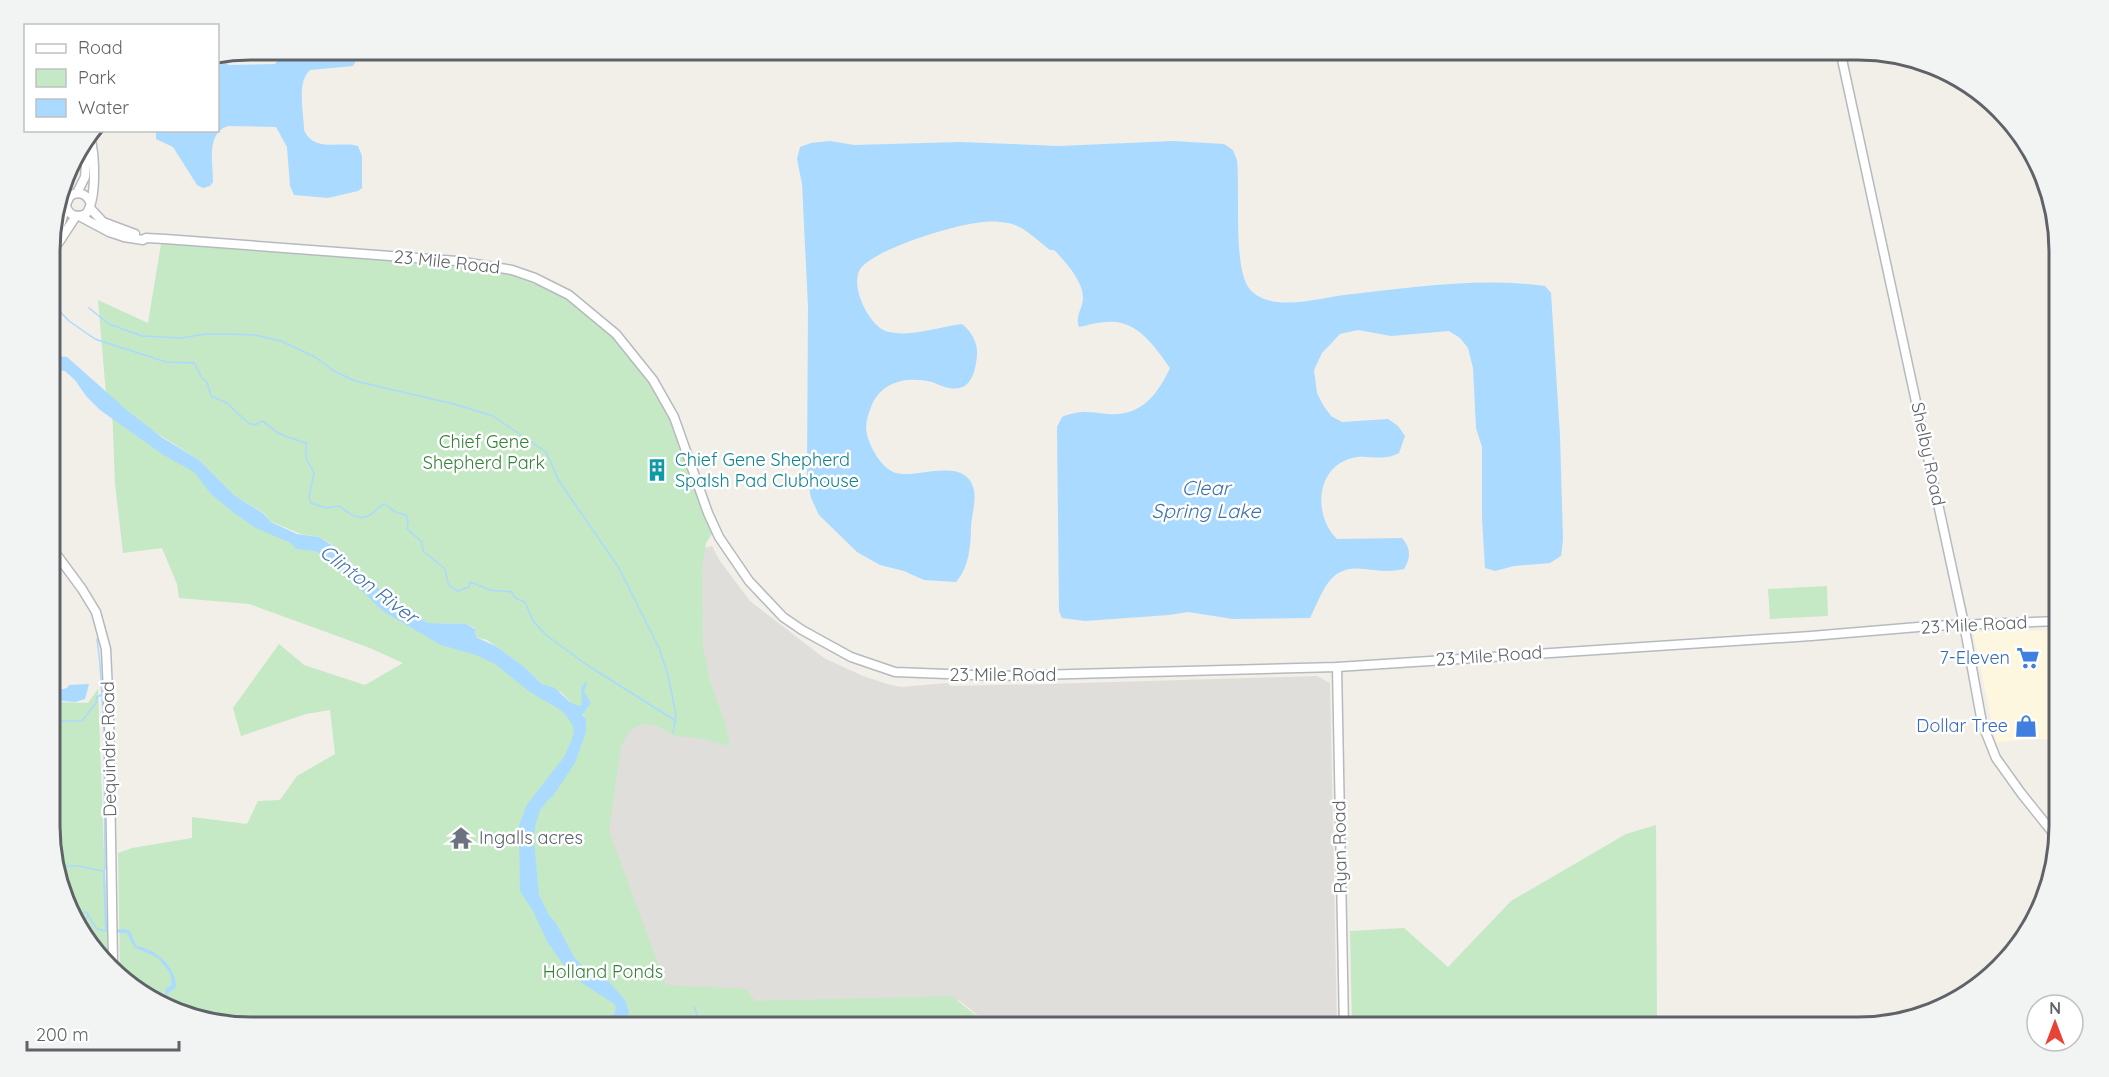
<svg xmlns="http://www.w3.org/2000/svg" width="2109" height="1077" font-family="Quicksand,sans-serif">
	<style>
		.commercial { fill: #fef7e0 }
		.industrial { fill: #e0deda }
		.green { fill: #c5e8c5 }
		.water { fill: #aadaff }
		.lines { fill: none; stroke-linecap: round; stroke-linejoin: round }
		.stream { stroke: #aadaff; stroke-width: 1.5 }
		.secondary-casing { stroke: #b6babf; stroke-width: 11 }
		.secondary { stroke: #fff; stroke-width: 8 }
		.labels { text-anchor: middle; stroke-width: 5; stroke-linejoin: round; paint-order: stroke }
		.street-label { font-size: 18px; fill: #5f6368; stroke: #fff }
		.park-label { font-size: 18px; fill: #348238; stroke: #fff }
		.culture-label { font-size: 18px; fill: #0d838f; stroke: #fff; text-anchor: start }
		.shop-label { font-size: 18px; fill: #366cbe; stroke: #fff; text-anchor: end }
		.worship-label { font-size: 18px; fill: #5b616d; stroke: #fff; text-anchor: start }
		.water-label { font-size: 20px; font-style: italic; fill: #4174aa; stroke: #fff }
		.rim { fill: none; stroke: #5f6368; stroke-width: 3 }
	</style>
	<rect width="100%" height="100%" fill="#f1efe8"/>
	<polygon class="commercial" points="2059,630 2059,738 1996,742 1973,632"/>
	<polygon class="industrial" points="712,546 720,561 750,601 824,658 863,676 887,684 901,687 947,683 951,686 1048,684 1317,676 1330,683 1337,1027 990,1027 969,1008 960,1001 951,998 772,1003 664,997 575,782 608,687 709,688 703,651 700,549"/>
	<g class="green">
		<polygon points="161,244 456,262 503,272 548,289 563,297 614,336 629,351 665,404 714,531 706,543 702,571 703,646 710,681 725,723 730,746 698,738 675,736 657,726 644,723 630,730 621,746 609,831 666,985 746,989 755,1001 952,996 990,1027 251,1027 162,1007 120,972 118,853 132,848 192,838 192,817 247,824 258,801 280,800 297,776 335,754 330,710 306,714 241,736 233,708 279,644 304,665 365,685 403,663 370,648 249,604 179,598 177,584 162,548 123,553 115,484 112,405 284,534 318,546 415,624 491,652 563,706 586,733 586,718 561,692 542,684 524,667 487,640 476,637 475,628 466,624 428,623 421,619 418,613 389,598 330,543 319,537 301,534 270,521 264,513 235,496 199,460 149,428 106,394 98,300 148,323"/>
		<polygon points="1827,586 1828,616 1770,619 1768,589"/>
		<polygon points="98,689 108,962 91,948 51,852 51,702 88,703"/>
		<polygon points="1656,825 1657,1027 1352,1027 1350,931 1404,928 1448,967 1511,901 1626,834"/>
	</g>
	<g class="water">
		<path d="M 286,50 L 358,50 L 358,57 L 353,66 L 310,70 C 296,83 304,112 304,130 C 314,153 340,141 358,146 L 362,156 L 362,188 L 358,191 L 328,198 L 294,195 L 290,186 L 287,147 L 276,127 L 228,126 C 206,133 213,163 213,182 L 210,186 L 203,188 L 197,185 L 173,147 L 156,139 L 156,131 L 218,130 L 218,56 L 229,65 L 275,64 Z"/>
		<path d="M 830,141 L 854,145 L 960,142 L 1059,146 L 1173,141 L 1224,144 L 1233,150 L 1237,160 C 1240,193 1234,256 1246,283 C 1250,293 1261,299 1271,301 C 1294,306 1321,298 1344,295 C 1410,288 1479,277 1545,286 L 1551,293 L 1560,436 L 1563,540 L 1561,556 L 1550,563 L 1514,566 L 1495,571 L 1485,568 L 1482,518 L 1482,447 L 1476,428 L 1473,368 L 1468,348 L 1460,338 L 1449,331 L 1391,336 L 1358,330 L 1340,334 L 1322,353 L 1314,370 L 1317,393 L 1323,405 L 1331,416 L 1342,422 L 1388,419 L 1398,426 L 1405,436 L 1399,453 C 1395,455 1390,457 1386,457 C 1374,459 1361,454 1349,459 C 1315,470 1314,517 1337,539 L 1402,538 C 1411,548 1411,558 1404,569 C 1391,572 1379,571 1365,569 C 1329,564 1324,590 1310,618 L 1233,619 L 1188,612 L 1169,615 L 1085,621 L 1062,618 L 1059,611 L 1057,427 L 1062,417 C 1080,410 1089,412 1107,414 C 1140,417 1157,396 1170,368 C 1155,347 1137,319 1107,322 C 1098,322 1088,325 1079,327 C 1075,316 1082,310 1083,299 C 1084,282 1065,261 1054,250 L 1050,250 C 1038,241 1024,226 1008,223 C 1001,222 992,221 985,222 C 959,223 877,248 861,268 C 848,284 870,329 889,332 C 912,337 939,327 962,324 C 972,332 978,343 977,356 C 975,373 971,392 949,388 C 943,387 938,384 932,382 C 907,376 881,381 871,407 C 867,418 864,426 868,438 C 872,450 882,469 896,473 C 917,479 966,455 974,490 C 976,501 972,515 971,526 C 971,545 969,568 956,582 L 924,580 L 904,571 L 880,565 L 857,552 L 819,515 L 811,498 L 807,476 L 808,306 L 802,184 L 797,159 L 800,147 L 811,143 Z"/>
		<path d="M 50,355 L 67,357 L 129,412 L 163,438 L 199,460 L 235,496 L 263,513 L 271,522 L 297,534 L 319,537 L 330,544 L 389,598 L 418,613 L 421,619 L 428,623 L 466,624 L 475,629 L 476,637 L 497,647 L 523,666 L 542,684 L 555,688 L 570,702 L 578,706 L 582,705 L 581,689 L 585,682 L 587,682 L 584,692 L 591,703 L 582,715 L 586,718 L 586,732 L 575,763 L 553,796 L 548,800 L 540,810 L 535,826 L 534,841 L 539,895 L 549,915 L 556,923 L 574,957 L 590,974 L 609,982 L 625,1000 L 629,1012 L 622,1027 L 579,1027 C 593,1023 604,1023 615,1013 L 616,1007 L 613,1003 L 579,981 L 565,967 L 548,943 L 533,911 L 520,891 L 519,826 L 526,806 L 564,757 L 572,739 L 574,731 L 572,724 L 565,714 L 557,708 L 530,692 L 495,664 L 476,655 L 441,645 L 384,612 L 324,555 L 315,551 L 296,549 L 291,543 L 256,528 L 234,513 L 211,494 L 194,472 L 162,454 L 100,410 L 86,396 L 75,380 L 65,371 L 56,370 L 50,372 Z"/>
		<polygon points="89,684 85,699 75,702 51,700 51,692 67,688 69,685"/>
		<path d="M 105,868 L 107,930 L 124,929 L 130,931 L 136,946 C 155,949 176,966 176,987 C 167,995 165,993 165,1007 L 163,1007 L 166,988 L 172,985 L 170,973 L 158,958 L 134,947 L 127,933 L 106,932 L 105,931 L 103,871 Z"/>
	</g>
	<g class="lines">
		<g class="stream">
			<path d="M 50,301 L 69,321 L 95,339 L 166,362 L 194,363 L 202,378 L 207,382 L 211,396 L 227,403 L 248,423 L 255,425 L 262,421 C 268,424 272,429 278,433 C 286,437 297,440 306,443 L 306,458 L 314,473 L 309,497 L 311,503 L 326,508 L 339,506 C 348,512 357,521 368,516 C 375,513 378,506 385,504 L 395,512 L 406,515 L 408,522 L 407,529 L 422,542 L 423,551 L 445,569 C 448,581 446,586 458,591 L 469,587 L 470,582 L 490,590 L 512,592 L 515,598 L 525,602 L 533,621 L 546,635 L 587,665 L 676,721"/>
			<polyline points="89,308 109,324 142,336 181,338 206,334 230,334 255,335 281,341 315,357 334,371 355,381 454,404 493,416 546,452 559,481 619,568 659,648 668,675 676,715 673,733"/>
			<polyline points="97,639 100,664 104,731 105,869"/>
			<polyline points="51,721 82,721 96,703 97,697 101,695"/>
			<polyline points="57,866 78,866 103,871"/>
			<polyline points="79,919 83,912 86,912 97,929 106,931"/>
			<polyline points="83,930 86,929 85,921 88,916"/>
			<polyline points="694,1007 702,1027"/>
		</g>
		<g class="secondary-casing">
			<g id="secondary">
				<polyline points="1840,50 1964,624 1982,723 1996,758 2021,793 2057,838"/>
				<polyline points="77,193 85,177 87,151"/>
				<path d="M 66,206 C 69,216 77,218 86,214 C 97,200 95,154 90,137"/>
				<polyline points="90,208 103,222 135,234"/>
				<polyline points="79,216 109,232 124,237 143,240 146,238 165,239 457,261 512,270 535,278 569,295 616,334 653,380 674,417 708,513 719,537 749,581 783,617 802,630 851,657 895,672 998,676 1337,667 1811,636 1930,626 2059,621"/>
				<path d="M 50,242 L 60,226 L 67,202 L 70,196 C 78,191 86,193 90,202"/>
				<polyline points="50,250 59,242 76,216"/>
				<polyline points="51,547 82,589 96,612 106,649 109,713 113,966"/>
				<polyline points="1337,667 1344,1027"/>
			</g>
		</g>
		<use href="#secondary" class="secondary"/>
	</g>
	<defs>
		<g id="building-bare" transform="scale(1.8)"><path d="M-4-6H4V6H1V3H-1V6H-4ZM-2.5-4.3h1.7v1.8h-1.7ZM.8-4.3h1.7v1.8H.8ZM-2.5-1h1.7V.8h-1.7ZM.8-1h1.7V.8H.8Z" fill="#0f9aa8" stroke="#fff" stroke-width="2.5" paint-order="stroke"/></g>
		<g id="supermarket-bare" transform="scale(1.8)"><path d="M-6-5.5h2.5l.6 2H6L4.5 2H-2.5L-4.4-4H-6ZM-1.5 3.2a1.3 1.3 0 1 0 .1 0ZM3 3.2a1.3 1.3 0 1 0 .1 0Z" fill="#3f7fe0" stroke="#fff" stroke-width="2.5" paint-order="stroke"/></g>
		<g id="shop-bare" transform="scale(1.8)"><path d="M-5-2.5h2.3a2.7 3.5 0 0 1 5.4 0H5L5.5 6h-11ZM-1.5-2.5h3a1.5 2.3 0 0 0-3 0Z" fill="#3f7fe0" stroke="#fff" stroke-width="2.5" paint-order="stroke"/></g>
		<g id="temple-bare" transform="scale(1.8)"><path d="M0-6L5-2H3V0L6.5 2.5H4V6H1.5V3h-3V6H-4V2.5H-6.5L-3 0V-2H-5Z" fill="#6b7280" stroke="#fff" stroke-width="2.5" paint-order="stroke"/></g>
	</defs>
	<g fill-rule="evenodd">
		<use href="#building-bare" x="657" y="470"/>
		<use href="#supermarket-bare" x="2028" y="658"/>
		<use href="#shop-bare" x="2026" y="726"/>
		<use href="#temple-bare" x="461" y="838"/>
	</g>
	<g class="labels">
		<g class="street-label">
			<text transform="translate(447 262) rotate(6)" y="6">23 Mile Road</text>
			<text transform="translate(1928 454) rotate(78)" y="6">Shelby Road</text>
			<text transform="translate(1974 625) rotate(-3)" y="6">23 Mile Road</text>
			<text transform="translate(1489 656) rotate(-4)" y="6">23 Mile Road</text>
			<text x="1003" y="681">23 Mile Road</text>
			<text transform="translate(109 749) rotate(-91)" y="6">Dequindre Road</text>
			<text transform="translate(1340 847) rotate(-91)" y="6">Ryan Road</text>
		</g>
		<g class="park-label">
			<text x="484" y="448">Chief Gene<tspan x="484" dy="21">Shepherd Park</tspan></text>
			<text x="603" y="978">Holland Ponds</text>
		</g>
		<g class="culture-label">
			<text x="675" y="466">Chief Gene Shepherd<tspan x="675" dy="21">Spalsh Pad Clubhouse</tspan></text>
		</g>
		<g class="shop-label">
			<text x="2010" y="664">7-Eleven</text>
			<text x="2008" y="732">Dollar Tree</text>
		</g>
		<g class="worship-label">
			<text x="479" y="844">Ingalls acres</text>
		</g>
		<g class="water-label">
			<text x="1206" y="495">Clear<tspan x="1206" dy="23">Spring Lake</tspan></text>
			<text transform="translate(369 584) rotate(37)" y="7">Clinton River</text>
		</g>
	</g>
	<path d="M0 0H2109V1077H0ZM251 60H1858A191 191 0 0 1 2049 251V826A191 191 0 0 1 1858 1017H251A191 191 0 0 1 60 826V251A191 191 0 0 1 251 60Z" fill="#f2f3f3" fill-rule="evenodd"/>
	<path class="rim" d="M251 60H1858A191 191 0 0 1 2049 251V826A191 191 0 0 1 1858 1017H251A191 191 0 0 1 60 826V251A191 191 0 0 1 251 60Z"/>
	<rect x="24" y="24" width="195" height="108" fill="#ffffff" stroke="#bfc1c3" stroke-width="1.5"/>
	<rect x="36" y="44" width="30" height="9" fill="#ffffff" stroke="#bfc1c3" stroke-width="1.5"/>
	<text x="78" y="54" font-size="18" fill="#5f6368">Road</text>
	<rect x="36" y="69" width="30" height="18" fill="#c5e8c5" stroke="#bfc1c3" stroke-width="1.5"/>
	<text x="78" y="84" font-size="18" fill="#5f6368">Park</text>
	<rect x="36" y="99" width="30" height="18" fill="#aadaff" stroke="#bfc1c3" stroke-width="1.5"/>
	<text x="78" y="114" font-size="18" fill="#5f6368">Water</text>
	<g transform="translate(2055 1023)"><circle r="28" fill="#ffffff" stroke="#bfc1c3" stroke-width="1.5"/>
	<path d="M0-4.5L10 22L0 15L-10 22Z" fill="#ea4335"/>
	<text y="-9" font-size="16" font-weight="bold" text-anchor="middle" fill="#5f6368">N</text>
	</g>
	<path d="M27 1041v9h152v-9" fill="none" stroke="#5f6368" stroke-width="3"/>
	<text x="36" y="1041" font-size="18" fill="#5f6368" stroke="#ffffff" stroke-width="4.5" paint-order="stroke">200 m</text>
</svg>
